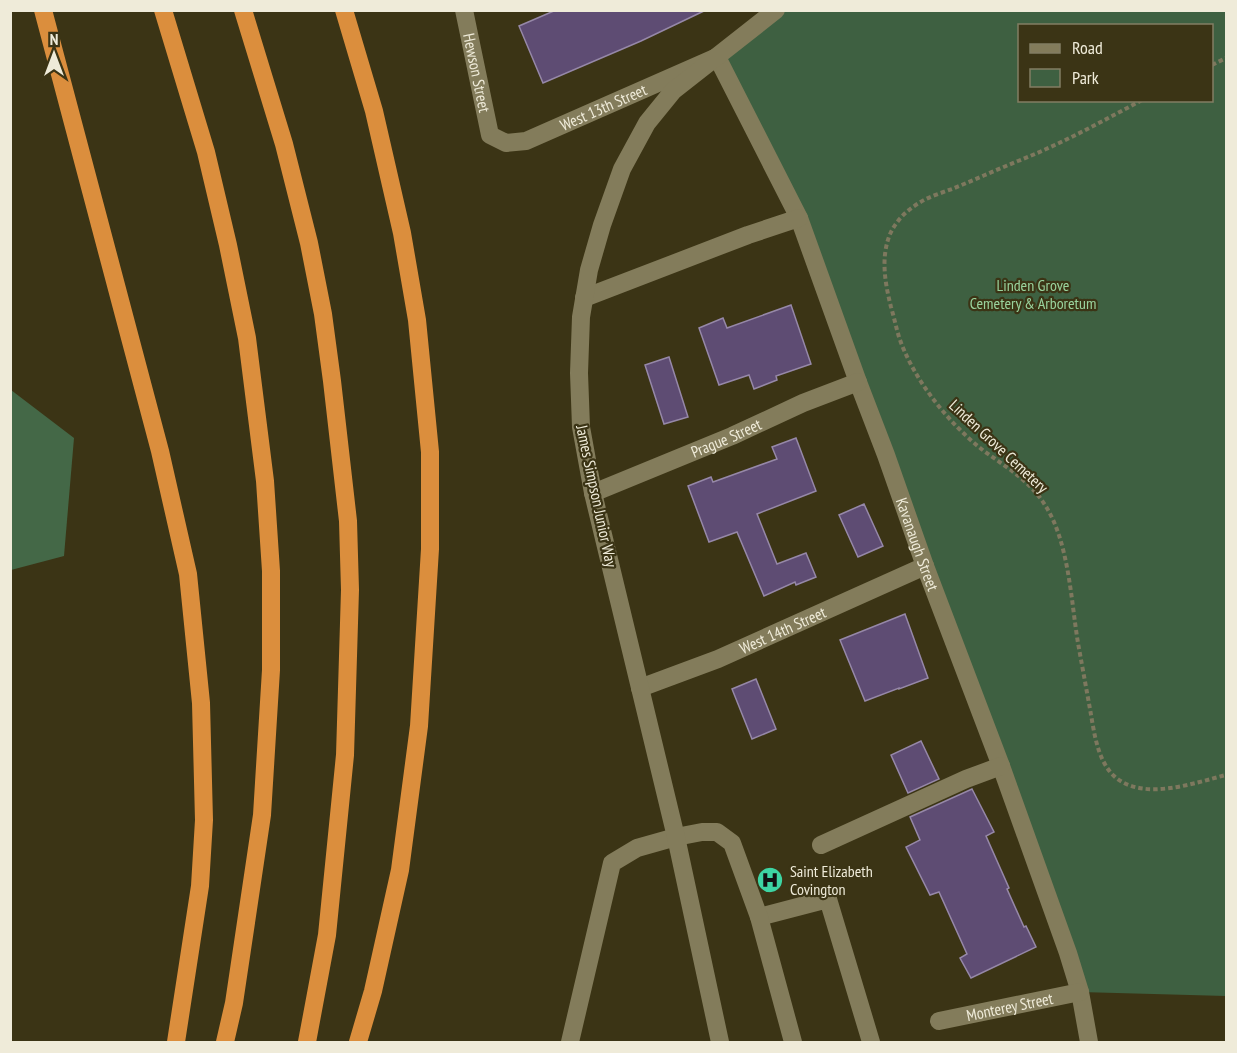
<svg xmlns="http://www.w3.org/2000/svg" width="1237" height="1053" font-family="'PT Sans Narrow',sans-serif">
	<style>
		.green { fill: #3e6041; fill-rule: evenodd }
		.forest { fill: #446847 }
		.building { fill: #5e4c73; stroke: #9688a8; stroke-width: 1.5 }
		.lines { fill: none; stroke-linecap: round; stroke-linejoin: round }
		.path { stroke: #7e785e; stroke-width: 4; stroke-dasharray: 4.5 3; stroke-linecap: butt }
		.minor { stroke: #837c5b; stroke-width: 18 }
		.highway { stroke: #db8e3d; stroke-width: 18 }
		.labels { text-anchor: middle; stroke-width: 4.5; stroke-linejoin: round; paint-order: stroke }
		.street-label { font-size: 16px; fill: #efebd9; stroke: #3b3415 }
		.park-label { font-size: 16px; fill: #99d39d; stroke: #3b3415 }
		.poi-label { font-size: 16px; fill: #efebd9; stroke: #3b3415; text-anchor: start }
	</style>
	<rect width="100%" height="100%" fill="#3b3415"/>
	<path class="green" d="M 778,11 L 1226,11 L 1226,996 L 1080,992 L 799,218 L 717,57 ZM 1020,26 L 1212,26 L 1212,100 L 1020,100 Z"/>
	<polygon class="forest" points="11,390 74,438 64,556 11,570"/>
	<g class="building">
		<polygon points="556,10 706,10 641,41 543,83 519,26"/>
		<polygon points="791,305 811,364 776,376 777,380 754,389 749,375 719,385 699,328 723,318 727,328"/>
		<polygon points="669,357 688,417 664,424 645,365"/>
		<polygon points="796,438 816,491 757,514 777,564 806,553 816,577 796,585 795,582 764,596 737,532 709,542 688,486 711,477 713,482 777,459 772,447"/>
		<polygon points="864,504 883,546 858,557 839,515"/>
		<polygon points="905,614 928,678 899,689 899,688 865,701 840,640"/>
		<polygon points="756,679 776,729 752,739 732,689"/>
		<polygon points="921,741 939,779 908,793 891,755"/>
		<polygon points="972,789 994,832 986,836 1009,888 1007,889 1024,927 1026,926 1036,947 971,978 960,958 967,954 939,892 930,895 906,847 920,840 910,817"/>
	</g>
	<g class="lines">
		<g class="path">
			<polyline points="1212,65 1226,58"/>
			<path d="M 1142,100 C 1101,122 1061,144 1018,161 C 996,170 974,180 952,189 C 941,193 928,197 919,203 C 907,210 897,220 891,232 C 880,256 885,283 891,307 C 894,317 896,327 899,337 C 913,379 949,424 984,451 C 1006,467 1030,481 1045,505 C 1069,542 1071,601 1078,643 C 1082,665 1086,687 1090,709 C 1094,731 1097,760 1114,776 C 1142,802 1194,783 1226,775"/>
		</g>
		<g class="minor">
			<path id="s1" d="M 464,10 L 490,135 L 506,143 L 526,141 L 717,57 L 799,218 L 858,382 L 886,455 L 925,566 L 1001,766 L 1068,953 L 1080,992 L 1089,1042"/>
			<polyline points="584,298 748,235 799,218"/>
			<path id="s2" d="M 593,493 L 732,436 L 803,403 L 858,382"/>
			<path id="s3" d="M 640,688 L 718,659 L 925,566"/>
			<polyline points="821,845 966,779 1001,766"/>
			<polyline points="759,917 828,899 871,1042"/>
			<path id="s4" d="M 939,1021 L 1080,992"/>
			<polyline points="570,1042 612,863 637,848 676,837 702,832 717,832 732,843 759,917 793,1042"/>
			<polyline points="720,1042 676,837 593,493 581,427 579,373 581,317 589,270 602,225 622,169 647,123 673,91 776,10"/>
		</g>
		<g class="highway">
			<polyline points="43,10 160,451 188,574 201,703 204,820 200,886 176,1042"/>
			<polyline points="163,10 206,152 228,245 247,338 265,481 271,571 271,670 262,815 234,1003 225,1042"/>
			<polyline points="243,10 284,144 309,243 323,314 332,381 348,521 350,590 345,755 327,935 307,1042"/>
			<polyline points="344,10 374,111 402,233 417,320 430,452 430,549 419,726 400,870 373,991 358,1042"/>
		</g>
	</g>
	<defs>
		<g id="hospital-disc" transform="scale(1.35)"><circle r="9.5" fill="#3dd4a3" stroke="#3b3415"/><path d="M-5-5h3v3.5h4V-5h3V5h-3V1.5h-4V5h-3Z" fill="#111"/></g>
	</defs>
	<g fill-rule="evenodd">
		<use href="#hospital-disc" x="770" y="880"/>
	</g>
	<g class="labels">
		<g class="street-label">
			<text dy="6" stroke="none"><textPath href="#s1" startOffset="64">Hewson Street</textPath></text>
			<text dy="6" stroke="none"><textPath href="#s1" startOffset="250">West 13th Street</textPath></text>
			<text dy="6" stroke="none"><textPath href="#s2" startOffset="144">Prague Street</textPath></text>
			<text transform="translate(999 446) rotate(43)" y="6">Linden Grove Cemetery</text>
			<text transform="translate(597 496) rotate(78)" y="6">James Simpson Junior Way</text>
			<text dy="6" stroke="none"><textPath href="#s1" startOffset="902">Kavanaugh Street</textPath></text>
			<text dy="6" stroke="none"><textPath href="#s3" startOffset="154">West 14th Street</textPath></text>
			<text dy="6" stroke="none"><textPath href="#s4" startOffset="72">Monterey Street</textPath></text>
		</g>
		<g class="park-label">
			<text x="1033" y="291">Linden Grove<tspan x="1033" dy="18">Cemetery &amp; Arboretum</tspan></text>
		</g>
		<g class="poi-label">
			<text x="790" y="877">Saint Elizabeth<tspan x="790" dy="18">Covington</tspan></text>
		</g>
	</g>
	<rect width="1237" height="1053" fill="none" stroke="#efebd9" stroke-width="24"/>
	<rect x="1018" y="24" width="195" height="78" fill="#3b3415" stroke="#837d63" stroke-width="1.5"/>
	<rect x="1030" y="44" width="30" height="9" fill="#837c5b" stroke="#837d63" stroke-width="1.5"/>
	<text x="1072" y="54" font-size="18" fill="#efebd9">Road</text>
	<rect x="1030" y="69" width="30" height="18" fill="#3e6041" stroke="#837d63" stroke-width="1.5"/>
	<text x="1072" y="84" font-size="18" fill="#efebd9">Park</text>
	<g transform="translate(54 54)" stroke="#3b3415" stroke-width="4.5" paint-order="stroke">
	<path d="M0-4.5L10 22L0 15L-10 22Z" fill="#efebd9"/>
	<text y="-9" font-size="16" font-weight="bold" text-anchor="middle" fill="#efebd9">N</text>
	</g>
</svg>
